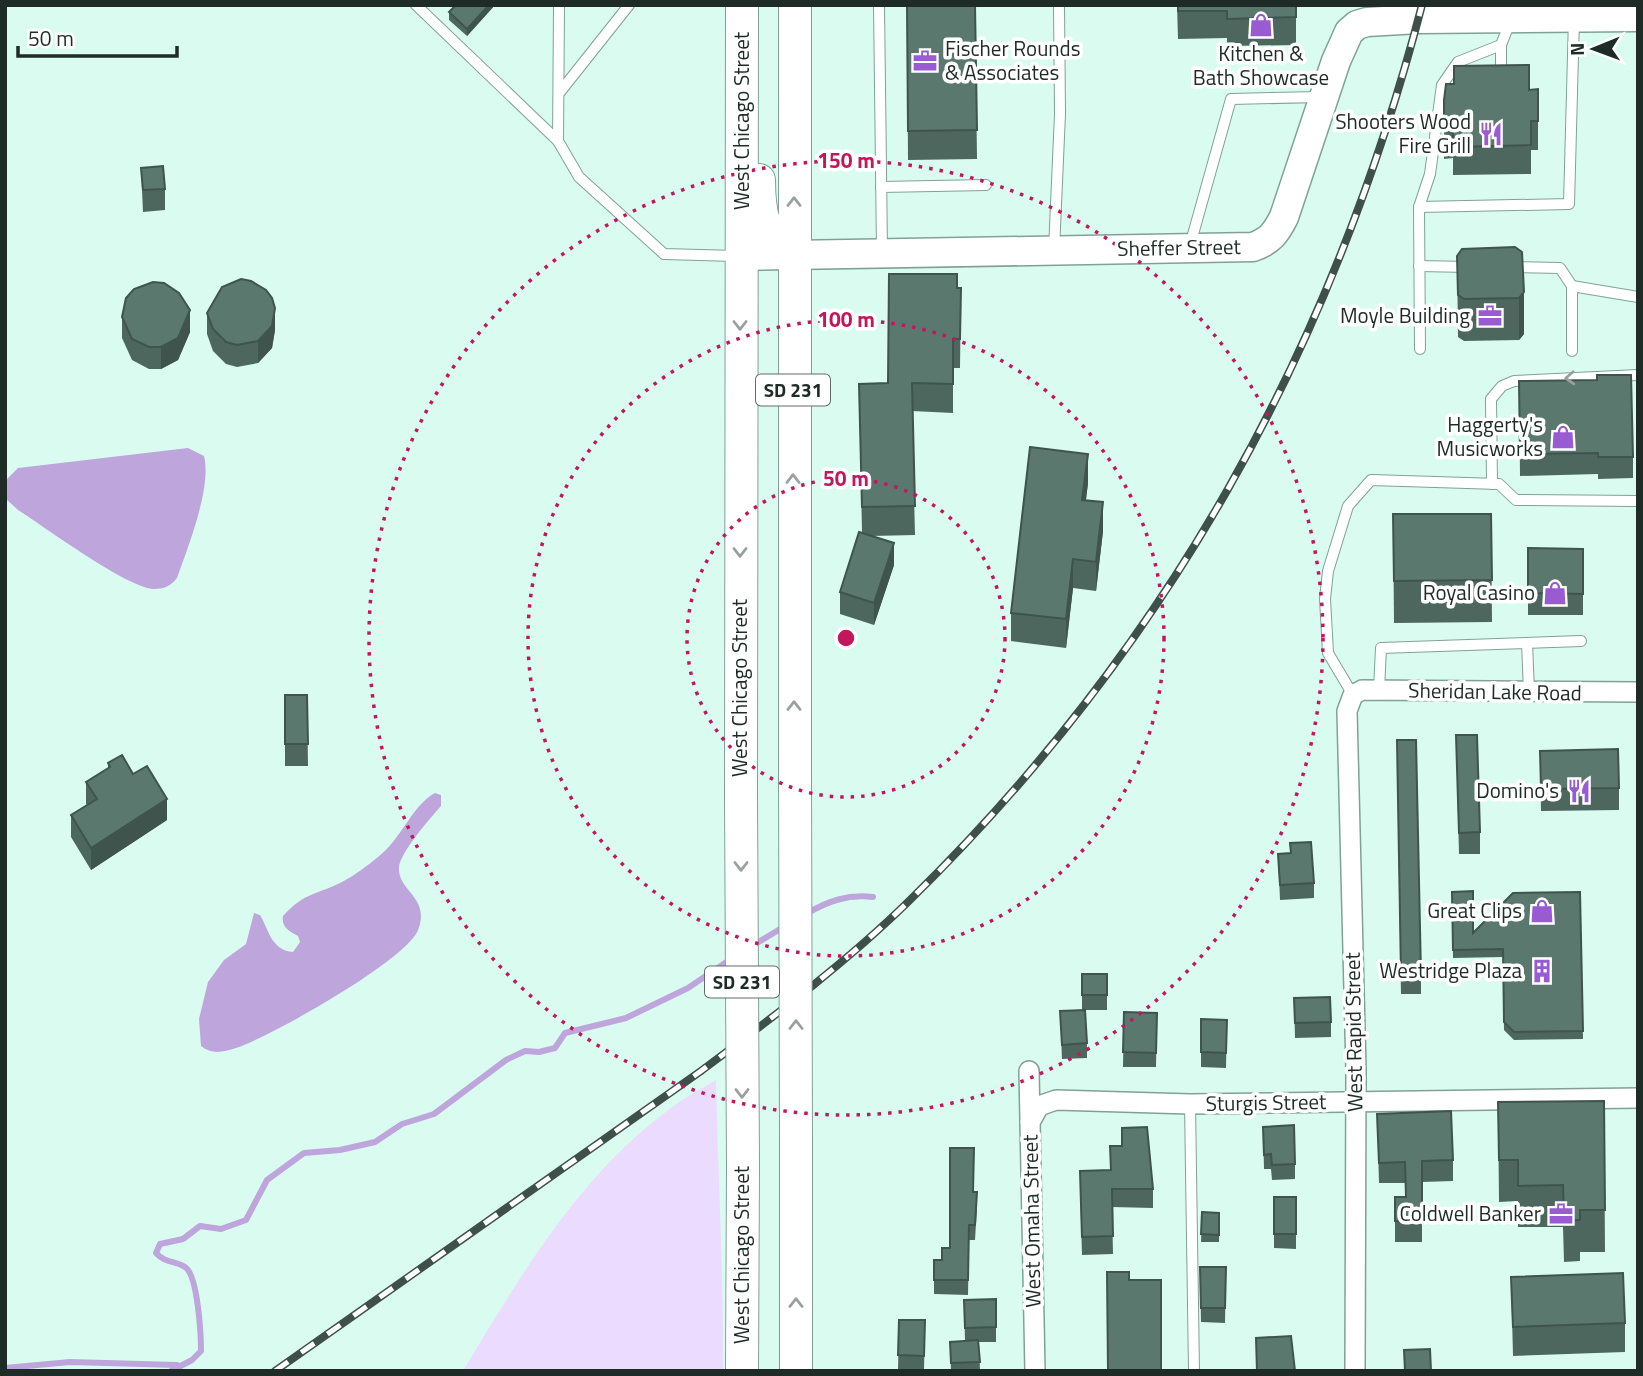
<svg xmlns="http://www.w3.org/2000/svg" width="1643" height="1376" font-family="'Titillium Web',sans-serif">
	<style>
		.green { fill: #ebdcff }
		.water { fill: #bea5dc }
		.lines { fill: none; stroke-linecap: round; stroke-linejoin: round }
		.stream { stroke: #bea5dc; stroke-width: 6 }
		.lane-casing { stroke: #81a196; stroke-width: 12 }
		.street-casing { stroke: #81a196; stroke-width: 22 }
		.secondary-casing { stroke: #81a196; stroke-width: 31 }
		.primary-casing { stroke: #81a196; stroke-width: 34 }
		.lane { stroke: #fff; stroke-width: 10 }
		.street { stroke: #fff; stroke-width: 19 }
		.secondary { stroke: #fff; stroke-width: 28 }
		.primary { stroke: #fff; stroke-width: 32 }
		.rail-casing { stroke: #3f504a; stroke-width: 8 }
		.rail { stroke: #fff; stroke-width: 5; stroke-dasharray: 16; stroke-linecap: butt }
		.primary-bridge-casing { stroke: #81a196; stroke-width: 34; stroke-linecap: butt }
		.primary-bridge { stroke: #fff; stroke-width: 32 }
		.wall { fill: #4d675f }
		.shaded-wall { fill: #3f544d }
		.building { fill: #5a786e; stroke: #3f544d; stroke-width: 2 }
		.oneway { stroke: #9aa09d }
		.ring { fill: none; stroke: #c2185b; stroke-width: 3.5; stroke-dasharray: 3.5 7 }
		.labels { text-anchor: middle; stroke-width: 7; stroke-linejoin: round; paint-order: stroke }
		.shield { fill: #fff; stroke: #626b67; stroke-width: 2 }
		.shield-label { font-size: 19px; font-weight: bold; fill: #1e2b26 }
		.poi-label { font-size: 21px; fill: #1e2b26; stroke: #fff; text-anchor: end }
		.street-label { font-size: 21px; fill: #1e2b26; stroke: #fff }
		.centre { fill: #c2185b; stroke: #fff; stroke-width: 3.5 }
		.ring-label { font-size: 21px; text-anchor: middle; font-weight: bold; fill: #c2185b; stroke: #fff; stroke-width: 7; stroke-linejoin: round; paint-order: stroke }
	</style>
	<rect width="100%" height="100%" fill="#dafcf0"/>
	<path class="green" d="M 716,1080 C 718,1177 724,1274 723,1371 L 463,1371 C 520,1276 580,1174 671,1108 C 685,1097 701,1089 716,1080 Z"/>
	<g class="water">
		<path d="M 188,448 L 204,456 C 212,487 188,547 177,578 C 171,586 164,589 154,589 C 127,588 45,527 18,510 L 5,498 L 5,481 L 18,468 Z"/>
		<path d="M 435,793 L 441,795 L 441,806 C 430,818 400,853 399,867 C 397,891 431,897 418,930 C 407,960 270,1037 236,1048 C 223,1052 212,1055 201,1046 L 199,1019 L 208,982 L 224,960 L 246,944 L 254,913 L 260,915 C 269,930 271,950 293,952 L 300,942 L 298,936 C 289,931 281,927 283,916 C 305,892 316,895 342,882 C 355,875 367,866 378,857 C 401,840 412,805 435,793 Z"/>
	</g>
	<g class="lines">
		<g class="stream">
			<path d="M 806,914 C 828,901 848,894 873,897"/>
			<polyline points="752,946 785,926"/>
			<polyline points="5,1368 70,1362 177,1365"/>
			<path d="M 171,1371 L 192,1360 L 201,1351 C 201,1336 198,1275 185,1267 C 175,1260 166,1264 156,1253 L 160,1244 L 183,1239 L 200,1226 L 221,1229 L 246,1220 L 267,1180 L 304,1153 L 340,1150 L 375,1142 L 402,1124 L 434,1114 L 506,1060 L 525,1051 L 539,1052 L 555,1048 L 565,1033 L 626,1018 L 688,988 L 731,959"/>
		</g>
		<g class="lane-casing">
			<g id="lane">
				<polyline points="416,5 558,141 579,177 664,254 736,256"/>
				<polyline points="879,5 882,250"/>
				<polyline points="1501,76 1501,45"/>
				<polyline points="560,92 629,5"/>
				<polyline points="558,141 559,5"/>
				<polyline points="881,187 986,185"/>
				<polyline points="1419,207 1430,174 1442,85 1458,62 1501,45 1510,22"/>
				<polyline points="1190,245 1231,99 1320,97"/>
				<polyline points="1054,250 1060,114 1059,5"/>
				<polyline points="1419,266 1469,267"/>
				<polyline points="1512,267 1560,268 1572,286"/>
				<polyline points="1420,349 1419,207 1569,204 1574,18"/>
				<polyline points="1572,351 1572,286 1638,297"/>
				<polyline points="1492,484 1491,399 1502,386 1514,381 1638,375"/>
				<polyline points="1527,643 1529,692"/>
				<polyline points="1379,690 1381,648 1581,641"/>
				<polyline points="1353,695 1328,653 1325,599 1328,571 1348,506 1371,480 1499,484 1516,500 1638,501"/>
				<polyline points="1190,1104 1194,1371"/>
			</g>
		</g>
		<g class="street-casing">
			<g id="street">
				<polyline points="1029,1071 1035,1371"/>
				<polyline points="1030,1122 1039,1106 1056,1100 1190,1104 1638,1098"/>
				<polyline points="1355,1371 1356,1070 1347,711 1353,695 1362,690 1638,692"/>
			</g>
		</g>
		<g class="secondary-casing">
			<path id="secondary" d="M 740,256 L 1253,247 C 1270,241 1276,233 1284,217 L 1336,61 L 1349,32 L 1357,25 L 1367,22 L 1419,19 L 1638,17"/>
		</g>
		<g class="primary-casing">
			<g id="primary">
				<path d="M 759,180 C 759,213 763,239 794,256"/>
				<polyline points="795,774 795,5"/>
				<polyline points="741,797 742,5"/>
				<polyline points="742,1371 743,1167"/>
				<polyline points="796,1371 796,1143"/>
			</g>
		</g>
		<use href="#lane" class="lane"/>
		<use href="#street" class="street"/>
		<use href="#secondary" class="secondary"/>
		<use href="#primary" class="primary"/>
		<g class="rail-casing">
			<path id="rail" d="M 275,1371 L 701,1071 C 773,1017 846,963 910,900 C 1166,649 1332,352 1422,5"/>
		</g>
		<use href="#rail" class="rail"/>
		<g class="primary-bridge-casing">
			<g id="primary-bridge">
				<polyline points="795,774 796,1143"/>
				<polyline points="741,797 743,1167"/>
			</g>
		</g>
		<use href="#primary-bridge" class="primary-bridge"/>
	</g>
	<g class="wall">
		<polygon points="495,5 467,36 449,20 449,12"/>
		<polygon points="907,5 975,5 977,159 908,160"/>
		<polygon points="1177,5 1296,5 1296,45 1227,46 1227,38 1178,39"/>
		<polygon points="1529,90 1538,121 1538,150 1531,150 1531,174 1453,175 1453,158 1444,159 1444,100"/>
		<polygon points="141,168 165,189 165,210 143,212"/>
		<polygon points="1515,247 1524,334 1519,340 1464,341 1458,337 1457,256"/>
		<polygon points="957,288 961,288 960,368 953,368 953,413 912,411 915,535 871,536 894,565 874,625 840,614 840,592 862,533 859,384 888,383"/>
		<polygon points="207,313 275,330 272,348 258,363 237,367 226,364 213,351 207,334"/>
		<polygon points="122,317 190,332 178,360 161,369 149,369 132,360 122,338"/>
		<polygon points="1519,381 1633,457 1633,478 1598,479 1598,474 1520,476"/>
		<polygon points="1088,483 1086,500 1103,531 1096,591 1073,588 1066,648 1011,641 1011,613"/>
		<polygon points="1393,514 1491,514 1492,622 1394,623"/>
		<polygon points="1528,548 1583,549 1583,615 1528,615"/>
		<polygon points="285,695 307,695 308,766 285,766"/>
		<polygon points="1456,735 1480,832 1480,854 1459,854"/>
		<polygon points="1540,751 1619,788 1619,810 1541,811"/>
		<polygon points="1397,759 1421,975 1421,994 1401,994"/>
		<polygon points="108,763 133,774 167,820 91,870 71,837 71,815 87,805 86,804 86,782 108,768"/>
		<polygon points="1290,853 1314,883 1314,898 1280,900 1278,854"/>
		<polygon points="1452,892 1473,933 1580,892 1583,1039 1514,1040 1504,1030 1503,957 1453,958"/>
		<rect x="1082" y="974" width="25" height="36"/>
		<polygon points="1294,998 1331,1022 1331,1037 1295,1038"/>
		<polygon points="1060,1011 1087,1043 1087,1058 1062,1059"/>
		<polygon points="1124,1012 1157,1013 1156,1067 1123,1067"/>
		<polygon points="1201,1019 1227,1020 1226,1068 1201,1067"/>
		<polygon points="1604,1101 1605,1252 1580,1252 1580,1261 1564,1262 1563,1227 1518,1227 1518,1201 1499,1202 1498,1102"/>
		<polygon points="1377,1114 1453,1160 1453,1181 1422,1182 1422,1242 1395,1242 1395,1197 1405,1197 1405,1183 1379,1183"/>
		<polygon points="1263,1127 1295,1164 1295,1179 1272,1180 1271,1169 1264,1169"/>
		<polygon points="1122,1128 1153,1189 1153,1208 1112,1207 1113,1254 1082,1255 1080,1189 1111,1170 1110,1146 1122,1146"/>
		<polygon points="973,1192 977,1207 975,1240 969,1240 968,1295 934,1294 934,1260 942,1260 950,1248"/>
		<polygon points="1274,1197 1296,1197 1296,1249 1274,1248"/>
		<polygon points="1202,1212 1219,1213 1219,1242 1201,1242"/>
		<polygon points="1200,1267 1226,1267 1225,1323 1201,1322"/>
		<polygon points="1511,1277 1625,1323 1625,1352 1513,1356"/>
		<polygon points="996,1299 996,1342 979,1342 980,1371 951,1371 950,1342 965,1341 964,1300"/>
		<polygon points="899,1320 925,1320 924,1370 898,1370"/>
	</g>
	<g class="shaded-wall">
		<polygon points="489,5 495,5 467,36 467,29"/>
		<polygon points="1524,292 1524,334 1519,340 1519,298"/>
		<polygon points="275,308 275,330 272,348 258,363 258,341"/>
		<polygon points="190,310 190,332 178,360 161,369 161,347"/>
		<polygon points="1088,454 1088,483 1082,529 1082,500"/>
		<polygon points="1103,502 1103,531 1096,591 1096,562"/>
		<polygon points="894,543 894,565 874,625 874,603"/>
		<polygon points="1073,559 1073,588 1066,648 1066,619"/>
		<polygon points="167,799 167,820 91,870 91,848"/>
	</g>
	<g class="building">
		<polygon points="456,5 489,5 467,29 449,12"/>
		<polygon points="907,5 975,5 977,130 908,131"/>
		<polygon points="1178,5 1296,5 1296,17 1227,19 1227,11 1178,11"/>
		<polygon points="1529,65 1529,90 1538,89 1538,121 1531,121 1531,145 1453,147 1453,130 1444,130 1444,100 1446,84 1454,84 1454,66"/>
		<polygon points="163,166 165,189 143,190 141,168"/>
		<polygon points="1515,247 1522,252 1524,292 1519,298 1464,299 1458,295 1457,256 1462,249"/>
		<polygon points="889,274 957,274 957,288 961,288 960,339 953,339 953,384 912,383 915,506 862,507 859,384 888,383"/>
		<polygon points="241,279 251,281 266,290 272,298 275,308 272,326 258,341 237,345 226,342 213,329 207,313 222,287"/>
		<polygon points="153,282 164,283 179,293 190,310 178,338 161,347 149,347 132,339 122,317 126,298 134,289"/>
		<polygon points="1597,375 1631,375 1633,457 1598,457 1598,453 1520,454 1519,381 1597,380"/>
		<polygon points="1030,447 1088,454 1082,500 1103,502 1096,562 1073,559 1066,619 1011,613"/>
		<polygon points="1393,514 1491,514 1492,580 1394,581"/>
		<polygon points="859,532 894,543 874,603 840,592"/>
		<polygon points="1528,548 1583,549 1583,594 1528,593"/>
		<polygon points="285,695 307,695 308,744 285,744"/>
		<polygon points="1456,735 1477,735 1480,832 1459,833"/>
		<polygon points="1397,740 1416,740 1421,975 1401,975"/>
		<polygon points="1618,749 1619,788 1541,789 1540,751"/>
		<polygon points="122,755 133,774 147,766 167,799 91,848 71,815 97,799 86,782 110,767 108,763"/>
		<polygon points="1311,842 1314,883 1280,885 1278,854 1291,853 1290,843"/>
		<polygon points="1473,891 1473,933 1513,893 1580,892 1583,1031 1514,1032 1504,1022 1503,949 1453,950 1452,892"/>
		<rect x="1082" y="974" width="25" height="21"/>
		<polygon points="1330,997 1331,1022 1295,1023 1294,998"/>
		<polygon points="1085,1010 1087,1043 1062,1045 1060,1011"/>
		<polygon points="1124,1012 1157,1013 1156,1053 1123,1052"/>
		<polygon points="1201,1019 1227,1020 1226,1053 1201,1052"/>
		<polygon points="1604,1101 1605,1210 1580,1210 1580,1220 1564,1220 1563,1185 1518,1186 1518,1160 1499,1160 1498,1102"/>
		<polygon points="1451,1111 1453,1160 1422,1161 1422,1221 1395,1221 1395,1197 1406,1197 1405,1162 1379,1163 1377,1114"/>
		<polygon points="1294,1125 1295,1164 1272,1165 1271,1154 1264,1155 1263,1127"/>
		<polygon points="1147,1127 1153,1189 1112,1189 1113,1236 1082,1237 1080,1171 1111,1170 1110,1146 1122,1146 1122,1128"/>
		<polygon points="950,1148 974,1148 973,1192 977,1192 975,1225 969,1225 968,1280 934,1280 934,1260 942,1260 942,1248 950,1248"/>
		<rect x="1274" y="1197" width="22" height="37"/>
		<polygon points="1202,1212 1219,1213 1219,1235 1201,1234"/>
		<polygon points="1200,1267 1226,1267 1225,1308 1201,1308"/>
		<polygon points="1107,1272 1129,1272 1129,1280 1161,1280 1161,1371 1108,1371"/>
		<polygon points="1623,1273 1625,1323 1513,1327 1511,1277"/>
		<polygon points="996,1299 996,1327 965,1328 964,1300"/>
		<polygon points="899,1320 925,1320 924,1356 898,1355"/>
		<polygon points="1291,1336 1295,1371 1257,1371 1256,1338"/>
		<polygon points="978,1340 980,1362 951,1363 950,1342"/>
		<polygon points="1430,1349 1431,1371 1405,1371 1404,1350"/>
	</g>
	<defs><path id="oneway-chevron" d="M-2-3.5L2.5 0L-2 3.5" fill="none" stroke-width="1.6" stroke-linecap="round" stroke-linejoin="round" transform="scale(1.75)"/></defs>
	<g class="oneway">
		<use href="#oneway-chevron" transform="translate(794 202) rotate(-90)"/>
		<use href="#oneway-chevron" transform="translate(740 325) rotate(90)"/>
		<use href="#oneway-chevron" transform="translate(1570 378) rotate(177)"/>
		<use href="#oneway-chevron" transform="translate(793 479) rotate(-90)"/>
		<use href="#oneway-chevron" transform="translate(740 552) rotate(90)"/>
		<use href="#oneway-chevron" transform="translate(794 706) rotate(-90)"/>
		<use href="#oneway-chevron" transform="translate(741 866) rotate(90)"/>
		<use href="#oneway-chevron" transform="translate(796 1025) rotate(-90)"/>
		<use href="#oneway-chevron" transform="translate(742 1093) rotate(90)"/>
		<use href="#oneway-chevron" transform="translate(796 1303) rotate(-90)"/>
	</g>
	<g class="ring">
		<circle cx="846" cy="638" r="159"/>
		<circle cx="846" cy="638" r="318"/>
		<circle cx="846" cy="638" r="477"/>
	</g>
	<defs>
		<g id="shop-bare" transform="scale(1.89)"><path d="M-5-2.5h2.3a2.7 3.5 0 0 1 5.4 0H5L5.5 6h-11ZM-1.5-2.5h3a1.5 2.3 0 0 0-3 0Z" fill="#985bd2" stroke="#fff" stroke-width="2.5" paint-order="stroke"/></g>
		<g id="office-bare" transform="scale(1.89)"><path d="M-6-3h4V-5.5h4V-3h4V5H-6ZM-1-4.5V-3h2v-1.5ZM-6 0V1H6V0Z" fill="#985bd2" stroke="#fff" stroke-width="2.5" paint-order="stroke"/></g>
		<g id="restaurant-bare" transform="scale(1.89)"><path d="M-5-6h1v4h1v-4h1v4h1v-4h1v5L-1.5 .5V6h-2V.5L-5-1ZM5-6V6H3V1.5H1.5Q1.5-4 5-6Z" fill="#985bd2" stroke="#fff" stroke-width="2.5" paint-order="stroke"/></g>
		<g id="building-bare" transform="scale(1.89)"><path d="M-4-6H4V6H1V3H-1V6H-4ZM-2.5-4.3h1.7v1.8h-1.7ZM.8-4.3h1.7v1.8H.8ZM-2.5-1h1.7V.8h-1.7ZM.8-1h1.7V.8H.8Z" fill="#985bd2" stroke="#fff" stroke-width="2.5" paint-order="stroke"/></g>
	</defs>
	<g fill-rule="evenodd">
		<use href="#shop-bare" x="1261" y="25"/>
		<use href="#office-bare" x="925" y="61"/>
		<use href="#restaurant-bare" x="1491" y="134"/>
		<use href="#office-bare" x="1490" y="316"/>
		<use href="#shop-bare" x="1563" y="437"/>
		<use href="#shop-bare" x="1555" y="593"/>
		<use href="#restaurant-bare" x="1579" y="791"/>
		<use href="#shop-bare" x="1542" y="911"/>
		<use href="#building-bare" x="1542" y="971"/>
		<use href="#office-bare" x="1561" y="1214"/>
	</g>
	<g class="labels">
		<g class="shield">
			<rect x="756" y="374.5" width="74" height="31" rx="5"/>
			<rect x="705" y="966.5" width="74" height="31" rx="5"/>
		</g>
		<g class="shield-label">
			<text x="793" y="397">SD 231</text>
			<text x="742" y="989">SD 231</text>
		</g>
		<g class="poi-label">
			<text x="945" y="56" text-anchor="start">Fischer Rounds<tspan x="945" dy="24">&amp; Associates</tspan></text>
			<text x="1261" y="61" text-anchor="middle">Kitchen &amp;<tspan x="1261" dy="24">Bath Showcase</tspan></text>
			<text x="1471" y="129">Shooters Wood<tspan x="1471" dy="24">Fire Grill</tspan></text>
			<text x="1470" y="323">Moyle Building</text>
			<text x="1543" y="432">Haggerty's<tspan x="1543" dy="24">Musicworks</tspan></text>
			<text x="1535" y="600">Royal Casino</text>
			<text x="1559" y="798">Domino's</text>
			<text x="1522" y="918">Great Clips</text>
			<text x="1522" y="978">Westridge Plaza</text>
			<text x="1541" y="1221">Coldwell Banker</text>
		</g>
		<g class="street-label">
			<text transform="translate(742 121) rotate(-90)" y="7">West Chicago Street</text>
			<text transform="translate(1179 248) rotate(-1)" y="7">Sheffer Street</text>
			<text transform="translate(740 688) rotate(-90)" y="7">West Chicago Street</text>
			<text transform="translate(1495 692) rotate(1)" y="7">Sheridan Lake Road</text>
			<text transform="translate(1354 1032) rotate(-91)" y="7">West Rapid Street</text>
			<text transform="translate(1266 1103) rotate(-1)" y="7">Sturgis Street</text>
			<text transform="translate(1032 1221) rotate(-91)" y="7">West Omaha Street</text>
			<text transform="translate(742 1255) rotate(-90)" y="7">West Chicago Street</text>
		</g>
	</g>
	<circle cx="846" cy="638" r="10" class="centre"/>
	<g class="ring-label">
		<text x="846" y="168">150 m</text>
		<text x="846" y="327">100 m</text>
		<text x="846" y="486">50 m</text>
	</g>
	<rect width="1643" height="1376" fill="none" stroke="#1e2b26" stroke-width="14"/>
	<g transform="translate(1594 49) rotate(269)" stroke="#ffffff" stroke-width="5" paint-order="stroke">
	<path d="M0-5L12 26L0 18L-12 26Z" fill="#1e2b26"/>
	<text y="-10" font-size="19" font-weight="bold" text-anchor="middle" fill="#1e2b26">N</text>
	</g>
	<path d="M18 46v10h159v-10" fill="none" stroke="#1e2b26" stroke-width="3.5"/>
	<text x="28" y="46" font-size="21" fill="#1e2b26" stroke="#ffffff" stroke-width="5" paint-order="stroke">50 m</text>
</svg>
